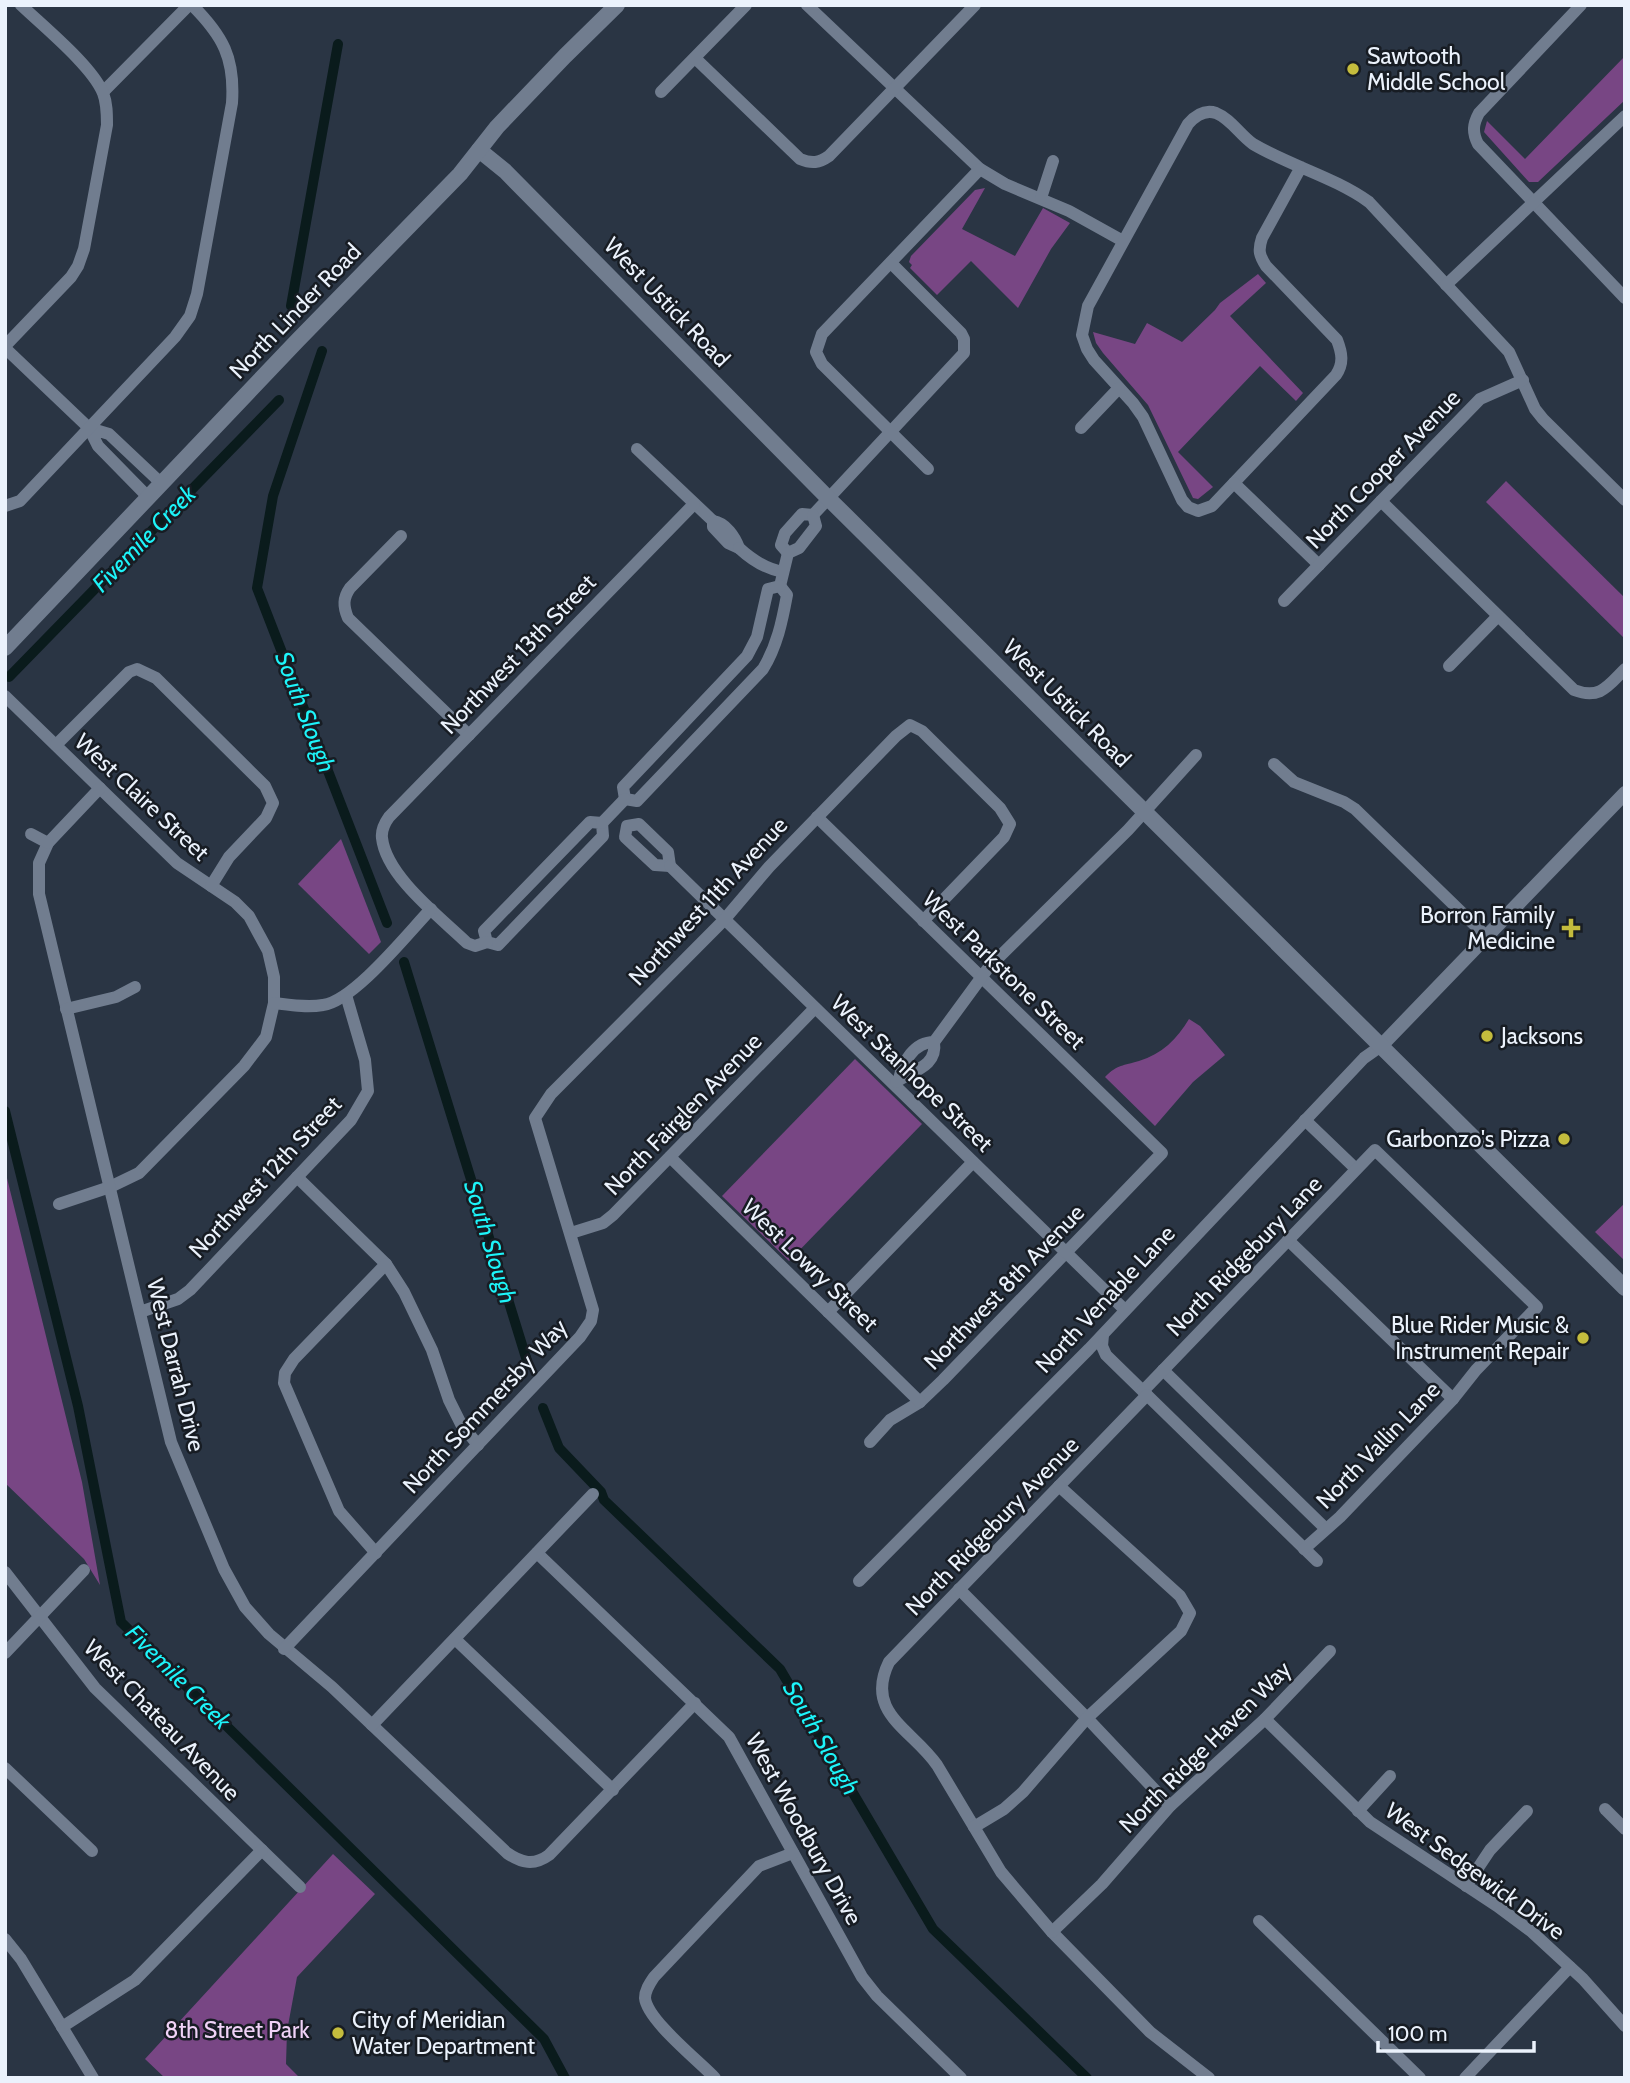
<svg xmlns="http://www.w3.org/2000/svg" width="1630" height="2083" font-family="Cabin,sans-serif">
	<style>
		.green { fill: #784684 }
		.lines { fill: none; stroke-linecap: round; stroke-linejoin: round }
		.canal { stroke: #0a1b1c; stroke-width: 10 }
		.minor { stroke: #717d8f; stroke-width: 12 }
		.tertiary { stroke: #717d8f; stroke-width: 14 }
		.secondary { stroke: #717d8f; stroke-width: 16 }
		.poi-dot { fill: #c4bc3d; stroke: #171c23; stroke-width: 2.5 }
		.labels { text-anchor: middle; stroke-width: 5; stroke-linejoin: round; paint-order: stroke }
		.poi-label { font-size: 23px; fill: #ebf2fc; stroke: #171c23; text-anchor: start }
		.street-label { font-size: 23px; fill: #ebf2fc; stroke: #171c23 }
		.park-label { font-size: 23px; fill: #f0d2f7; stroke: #171c23 }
		.water-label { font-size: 24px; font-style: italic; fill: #1df4f9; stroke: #171c23 }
	</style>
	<rect width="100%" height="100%" fill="#2a3544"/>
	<g class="green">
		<polygon points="1625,56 1625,100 1538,182 1529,182 1484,132 1487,121 1525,159"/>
		<polygon points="985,188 962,229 1015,256 1043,208 1070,223 1051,249 1018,308 971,261 937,295 910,268 912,265 909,262 911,256 975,190"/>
		<polygon points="1258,274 1266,283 1230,316 1303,393 1296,401 1260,366 1178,452 1213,487 1198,499 1193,498 1148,405 1103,353 1096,343 1093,332 1135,344 1147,323 1182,342 1215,310 1220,303"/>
		<polygon points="1506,481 1625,598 1625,639 1486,502"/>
		<polygon points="341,839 381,942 369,954 298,884"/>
		<path d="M 1189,1019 L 1200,1026 L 1225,1055 L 1193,1082 L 1155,1126 L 1105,1077 C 1118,1064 1123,1066 1139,1061 C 1162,1054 1177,1039 1189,1019 Z"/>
		<polygon points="855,1059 922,1124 789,1261 722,1196"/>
		<polygon points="5,1170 82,1482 100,1585 84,1559 5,1483"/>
		<polygon points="1625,1203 1625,1261 1595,1232"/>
		<polygon points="333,1854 375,1894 297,1977 287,2031 286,2064 300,2078 165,2078 145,2059"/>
	</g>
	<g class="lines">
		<g class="canal">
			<polyline points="291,306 338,44"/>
			<polyline points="322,351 273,496 257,588 387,923"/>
			<polyline points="9,677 279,400"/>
			<polyline points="404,962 527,1361"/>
			<polyline points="5,1111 78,1406 121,1622 544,2039 565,2078"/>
			<polyline points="543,1408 559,1448 601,1492 604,1500 780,1669 933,1929 1087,2078"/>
		</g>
		<g class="minor">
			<polyline points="807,5 980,169 1005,184 1069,211 1123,241"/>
			<path d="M 1581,5 L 1479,113 C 1473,124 1472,132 1478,144 L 1625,298"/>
			<path d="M 695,58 L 800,159 C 812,164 819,163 829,156 L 975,5"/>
			<polyline points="103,92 189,5"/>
			<polyline points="661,92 746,5"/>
			<path d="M 1301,167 L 1262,238 C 1258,250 1259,255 1266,266 L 1337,340 C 1342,353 1344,363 1336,375 L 1212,506 L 1198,511 L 1188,507 L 1182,500 L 1143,417 L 1133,403 L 1094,360 L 1087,349 L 1082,335 L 1088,306 L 1188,124 C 1195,116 1204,109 1216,113 C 1231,119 1240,135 1253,144 C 1290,166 1334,177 1369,202 L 1509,352 L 1535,409 L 1543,419 L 1625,500"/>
			<polyline points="1041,198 1053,161"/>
			<polyline points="1446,285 1625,116"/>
			<path d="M 5,346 L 71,277 L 78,266 L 84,249 L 107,125 C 107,114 107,103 103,93 C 92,66 44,27 21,5"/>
			<polyline points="5,348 89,428"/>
			<polyline points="1081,428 1119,388"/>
			<polyline points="637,449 713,521"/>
			<polyline points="928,469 822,364 816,352 822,334 980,169"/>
			<polyline points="1234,483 1319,565"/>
			<polyline points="148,497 98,446 89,428 109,434 162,484"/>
			<path d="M 1381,501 L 1574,690 C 1600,700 1608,686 1625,669"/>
			<path d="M 5,506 L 20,501 L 175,337 L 190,316 L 197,294 L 232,103 C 235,58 223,36 192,5"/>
			<polyline points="813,515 964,353 964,339 961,333 891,263"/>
			<path d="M 713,521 C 726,523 735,537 739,548 L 728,543 L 713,527 Z"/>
			<path d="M 401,536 L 350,588 C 343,598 343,606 348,618 L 469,735"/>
			<path d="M 739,548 C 752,560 766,569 783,572"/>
			<polyline points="788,553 781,545 785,533 802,514 813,515"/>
			<polyline points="780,586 788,553 799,548 816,526 813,515"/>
			<polyline points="1284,601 1480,399 1523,380"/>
			<polyline points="1449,666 1498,616"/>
			<polyline points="5,696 177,863 235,902 249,916 268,951 274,977 274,1003 266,1037 244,1066 139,1173 110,1187 59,1204"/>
			<polyline points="56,745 129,672 137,669 156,678 265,786 273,803 266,818 229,857 211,886"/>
			<polyline points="1274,764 1294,782 1344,802 1355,809 1487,937"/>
			<path d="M 100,788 L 48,843 L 39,863 L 39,894 L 171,1442 L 224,1569 L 245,1607 L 269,1634 L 332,1687 L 507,1853 C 521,1863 534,1866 549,1855 L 695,1703"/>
			<path d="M 625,799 L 637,801 L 763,669 C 777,646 782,622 787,595 L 780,586"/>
			<polyline points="625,799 623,787 747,656 757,637 768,589 780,586"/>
			<polyline points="817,817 1162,1153 943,1380 920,1402 890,1420 870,1442"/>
			<polygon points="590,822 602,823 603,836 498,945 487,942 484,931"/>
			<polyline points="602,823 625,799"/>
			<polygon points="639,824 668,852 670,866 655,865 625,837 627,826"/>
			<polyline points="31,834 48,843"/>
			<polyline points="670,866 1125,1310"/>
			<path d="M 487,942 L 475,946 L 467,943 C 440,917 386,876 382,838 C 381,830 384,824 389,817 L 694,504"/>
			<path d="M 274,1003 C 290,1005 307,1008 323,1005 C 354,1001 408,933 431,909"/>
			<polyline points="66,1009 116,997 135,987"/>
			<path d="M 899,1079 C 903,1062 914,1042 934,1042 L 989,967 L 1128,830 L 1196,755"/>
			<path d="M 896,1082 C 911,1071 938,1067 934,1042"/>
			<polyline points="1305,1120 1356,1169"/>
			<polyline points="670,1157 920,1402"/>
			<polyline points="297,1177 386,1264 404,1292 432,1350 449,1400 461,1424 478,1445"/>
			<polyline points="571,1233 603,1223 613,1215 815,1008"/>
			<polyline points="1288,1240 1453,1399"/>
			<polyline points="140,1312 178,1299 190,1290 351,1120 368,1091 365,1060 346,995"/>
			<polyline points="828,1312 973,1162"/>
			<polyline points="1103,1335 1102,1346 1106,1355 1317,1561"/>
			<polyline points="1163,1370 1325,1528"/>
			<polyline points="1143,1391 1375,1150 1537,1307 1476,1370 1453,1399 1340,1517 1304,1549"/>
			<path d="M 1147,1395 L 889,1662 C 864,1713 912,1729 937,1765 L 1001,1872 L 1052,1932 L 1150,2032 L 1209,2078"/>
			<polyline points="376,1553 339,1511 284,1383 285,1373 294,1359 386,1264"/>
			<polyline points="537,1553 729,1737 862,1977 877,1996 961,2078"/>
			<polyline points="5,1572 95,1688 300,1887"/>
			<polyline points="859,1581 1089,1349 1364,1058 1381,1046"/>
			<polyline points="959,1589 1087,1718 1170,1806"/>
			<polyline points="455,1639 613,1790"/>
			<polyline points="284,1649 580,1337 591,1321 593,1310 535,1118 551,1094 724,920 769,867 896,736 910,725 922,731 1000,808 1010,824 1004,837 923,921"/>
			<polyline points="5,1653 84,1570"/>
			<polyline points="1265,1719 1370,1822 1497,1906 1532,1932 1583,1979 1625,2026"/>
			<polyline points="372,1725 593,1494"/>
			<polyline points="5,1768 92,1851"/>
			<polyline points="1605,1809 1625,1829"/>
			<polyline points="1358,1811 1390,1776"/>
			<polyline points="974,1827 1004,1809 1023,1792 1087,1718 1181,1631 1190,1613 1180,1596 1059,1486"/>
			<polyline points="1466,1886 1490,1850 1527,1811"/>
			<polyline points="1259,1921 1420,2078"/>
			<polyline points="1052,1932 1102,1884 1170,1806 1265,1719 1330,1651"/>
			<polyline points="5,1939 21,1959 93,2078"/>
			<polyline points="62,2027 135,1980 262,1850"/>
			<path d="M 715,2078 C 699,2061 647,2020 645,1998 C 645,1990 650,1983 654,1977 L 759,1866 L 793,1853"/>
			<polyline points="1465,2078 1570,1967"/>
		</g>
		<polyline class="tertiary" points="1381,1046 1625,793"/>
		<g class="secondary">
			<polyline points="479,150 505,171 829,499 1625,1288"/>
			<polyline points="5,648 297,341 460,174 497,127 565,56 617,5"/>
		</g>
	</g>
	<g class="poi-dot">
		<circle cx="1353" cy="69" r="7"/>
		<path d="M1567.5 917.5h7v7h7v7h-7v7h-7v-7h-7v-7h7z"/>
		<circle cx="1487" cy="1036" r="7"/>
		<circle cx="1564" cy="1139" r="7"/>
		<circle cx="1583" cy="1338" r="7"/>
		<circle cx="338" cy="2033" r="7"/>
	</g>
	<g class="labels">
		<g class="poi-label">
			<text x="1367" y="64">Sawtooth<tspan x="1367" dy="26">Middle School</tspan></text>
			<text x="1555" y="923" text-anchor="end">Borron Family<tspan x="1555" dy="26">Medicine</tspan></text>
			<text x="1501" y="1044">Jacksons</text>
			<text x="1550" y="1147" text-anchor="end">Garbonzo's Pizza</text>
			<text x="1569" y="1333" text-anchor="end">Blue Rider Music &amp;<tspan x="1569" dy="26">Instrument Repair</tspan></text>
			<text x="352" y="2028">City of Meridian<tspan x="352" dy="26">Water Department</tspan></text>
		</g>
		<g class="street-label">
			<text transform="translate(667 302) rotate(46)" y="8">West Ustick Road</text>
			<text transform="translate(295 311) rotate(-46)" y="8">North Linder Road</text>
			<text transform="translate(1383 469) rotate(-46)" y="8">North Cooper Avenue</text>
			<text transform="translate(518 654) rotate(-46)" y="8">Northwest 13th Street</text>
			<text transform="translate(1067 703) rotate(45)" y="8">West Ustick Road</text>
			<text transform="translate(142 797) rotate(43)" y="8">West Claire Street</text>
			<text transform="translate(708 901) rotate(-47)" y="8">Northwest 11th Avenue</text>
			<text transform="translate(1004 970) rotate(44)" y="8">West Parkstone Street</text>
			<text transform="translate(912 1073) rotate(44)" y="8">West Stanhope Street</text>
			<text transform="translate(683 1114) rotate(-46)" y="8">North Fairglen Avenue</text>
			<text transform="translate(265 1177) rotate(-47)" y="8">Northwest 12th Street</text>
			<text transform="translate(1244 1256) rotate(-46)" y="8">North Ridgebury Lane</text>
			<text transform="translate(810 1265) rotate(44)" y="8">West Lowry Street</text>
			<text transform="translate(1004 1287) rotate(-46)" y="8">Northwest 8th Avenue</text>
			<text transform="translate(1105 1299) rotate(-47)" y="8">North Venable Lane</text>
			<text transform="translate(176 1365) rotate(76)" y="8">West Darrah Drive</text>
			<text transform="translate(485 1406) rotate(-47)" y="8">North Sommersby Way</text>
			<text transform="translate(1378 1445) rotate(-46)" y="8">North Vallin Lane</text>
			<text transform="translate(992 1526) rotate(-46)" y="8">North Ridgebury Avenue</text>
			<text transform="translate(162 1720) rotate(46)" y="8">West Chateau Avenue</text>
			<text transform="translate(1205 1747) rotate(-45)" y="8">North Ridge Haven Way</text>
			<text transform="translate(804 1829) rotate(61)" y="8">West Woodbury Drive</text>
			<text transform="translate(1475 1871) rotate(36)" y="8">West Sedgewick Drive</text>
		</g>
		<g class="park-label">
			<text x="237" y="2038">8th Street Park</text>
		</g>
		<g class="water-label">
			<text transform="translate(144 539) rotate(-46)" y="8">Fivemile Creek</text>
			<text transform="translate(305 712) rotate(69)" y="8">South Slough</text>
			<text transform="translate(490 1242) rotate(73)" y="8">South Slough</text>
			<text transform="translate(178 1677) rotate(45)" y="8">Fivemile Creek</text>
			<text transform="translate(821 1738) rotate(60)" y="8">South Slough</text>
		</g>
	</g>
	<rect width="1630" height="2083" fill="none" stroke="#ebf2fc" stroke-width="14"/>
	<path d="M1378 2041v10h156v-10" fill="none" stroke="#ebf2fc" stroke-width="3.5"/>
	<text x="1388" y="2041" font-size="21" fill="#ebf2fc" stroke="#171c23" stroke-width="5" paint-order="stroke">100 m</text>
</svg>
